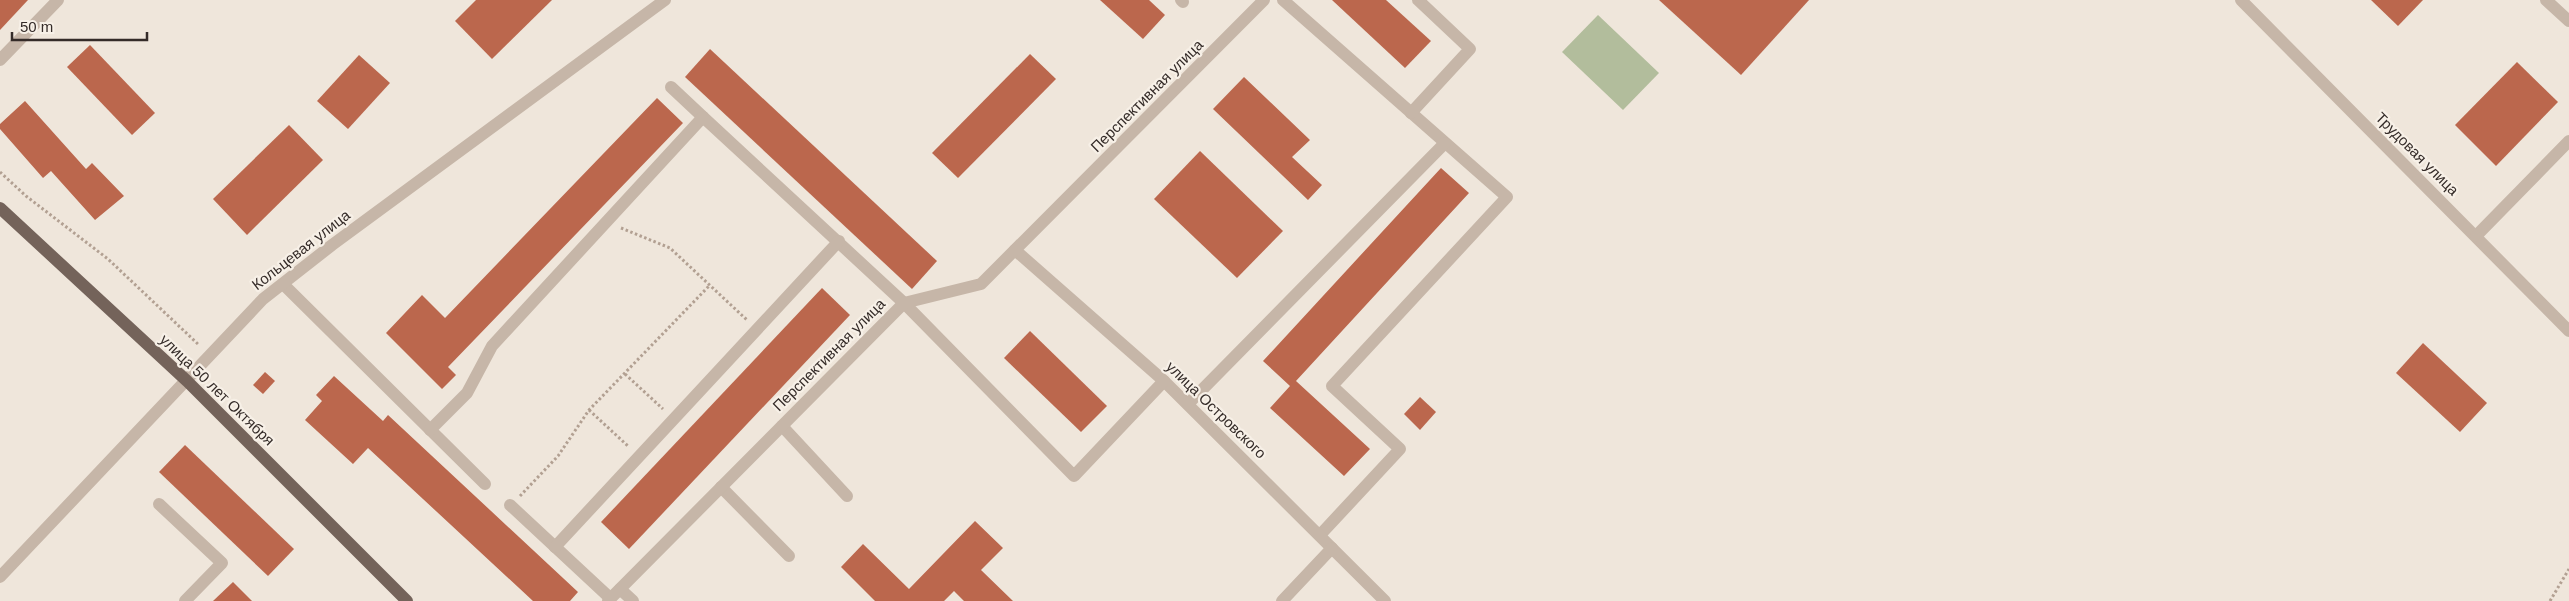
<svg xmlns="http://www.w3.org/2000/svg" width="2569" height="601" font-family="Helvetica,sans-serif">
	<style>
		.green { fill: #b2bd9c }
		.building { fill: #bb674d }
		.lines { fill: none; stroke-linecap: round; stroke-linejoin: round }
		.path { stroke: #b2a092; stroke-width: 3; stroke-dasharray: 2.5 2.5; stroke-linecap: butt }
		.minor { stroke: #c6b6a8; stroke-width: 12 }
		.major { stroke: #74635a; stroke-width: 12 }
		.labels { text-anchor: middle; stroke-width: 4.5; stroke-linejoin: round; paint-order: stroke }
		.street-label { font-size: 15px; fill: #342b28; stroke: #f7f0e7 }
	</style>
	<rect width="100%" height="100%" fill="#efe6db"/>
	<polygon class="green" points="1598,15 1659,73 1623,110 1562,52"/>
	<g class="building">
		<polygon points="0,0 28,0 0,30"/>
		<polygon points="476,0 552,0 492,59 455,21"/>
		<polygon points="1100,0 1149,0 1165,15 1143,39"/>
		<polygon points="1332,0 1386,0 1431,41 1405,68"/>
		<polygon points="1659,0 1809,0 1741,75"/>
		<polygon points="2371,0 2423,0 2398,26"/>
		<polygon points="90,45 155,113 132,135 67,67"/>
		<polygon points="710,49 937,261 912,289 685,77"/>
		<polygon points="1030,54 1056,79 958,178 932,153"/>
		<polygon points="359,55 390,83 348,129 317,101"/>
		<polygon points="2517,62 2558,102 2496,166 2455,125"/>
		<polygon points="1244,77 1310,140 1292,157 1322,185 1308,200 1213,109"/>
		<polygon points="657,98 683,123 448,367 456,375 442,389 386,333 422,295 445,318"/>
		<polygon points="25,101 86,169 92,163 124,196 95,220 51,171 43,178 0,129 0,124"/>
		<polygon points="289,125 323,160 247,235 213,199"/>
		<polygon points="1200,151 1283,231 1237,278 1154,199"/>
		<polygon points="1441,168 1469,193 1296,381 1370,449 1344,476 1270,408 1290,386 1263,361"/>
		<polygon points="822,288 850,315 629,549 601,522"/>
		<polygon points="1030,331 1107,406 1081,432 1004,358"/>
		<polygon points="2423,343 2487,403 2460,432 2396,373"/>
		<polygon points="265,372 275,381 263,394 253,385"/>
		<polygon points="334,376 383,421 388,415 578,592 570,601 533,601 368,448 353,464 305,420 322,401 316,395"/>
		<polygon points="1420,397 1436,412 1420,430 1404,414"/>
		<polygon points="185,445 294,549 268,576 159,472"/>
		<polygon points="975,521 1003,548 981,570 1013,601 964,601 954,591 944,601 875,601 841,567 863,544 909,589"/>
		<polygon points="233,582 252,601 213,601"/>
	</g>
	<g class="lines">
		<g class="path">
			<polyline points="0,172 26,196 108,259 199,345"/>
			<polyline points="621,228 670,248 747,320"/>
			<polyline points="625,374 663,409"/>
			<polyline points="589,410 629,447"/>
			<polyline points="520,496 558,456 589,410 710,285"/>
			<polyline points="2550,601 2569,569"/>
		</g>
		<g class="minor">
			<polyline points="1181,0 1183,2"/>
			<polyline points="1283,0 1507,197 1332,386 1400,449 1320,535"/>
			<polyline points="2241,0 2569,331"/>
			<polyline points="2546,0 2569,21"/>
			<polyline points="0,60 58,0"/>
			<polyline points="671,87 703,117"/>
			<polyline points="1411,113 1470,49 1418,0"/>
			<polyline points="2476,236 2569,141"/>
			<polyline points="1015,250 1164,381 1385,601"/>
			<polyline points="283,284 485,484"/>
			<polyline points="1188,404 1445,143"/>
			<polyline points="782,426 847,496"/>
			<polyline points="430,430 467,393 492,346 703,117 904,303 1074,476 1164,381"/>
			<polyline points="721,487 789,556"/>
			<polyline points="159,504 222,563 185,601"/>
			<polyline points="510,505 610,598"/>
			<polyline points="555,547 839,241"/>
			<polyline points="0,577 263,299 332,245 665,0"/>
			<polyline points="620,589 633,601"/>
			<polyline points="608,601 904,303 981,284 1264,0"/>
			<polyline points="1282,601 1332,548"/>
		</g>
		<polyline class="major" points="0,208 187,381 407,601"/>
	</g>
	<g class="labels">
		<g class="street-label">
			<text transform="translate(1147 96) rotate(-45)" y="5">Перспективная улица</text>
			<text transform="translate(2417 154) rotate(45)" y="5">Трудовая улица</text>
			<text transform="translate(301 250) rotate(-38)" y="5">Кольцевая улица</text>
			<text transform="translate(829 355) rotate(-45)" y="5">Перспективная улица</text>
			<text transform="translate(217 390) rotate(44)" y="5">улица 50 лет Октября</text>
			<text transform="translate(1216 410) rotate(44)" y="5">улица Островского</text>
		</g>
	</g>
	<path d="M12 32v8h135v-8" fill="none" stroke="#342b28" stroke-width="2.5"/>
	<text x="20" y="32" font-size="15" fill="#342b28" stroke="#f7f0e7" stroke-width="4" paint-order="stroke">50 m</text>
</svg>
